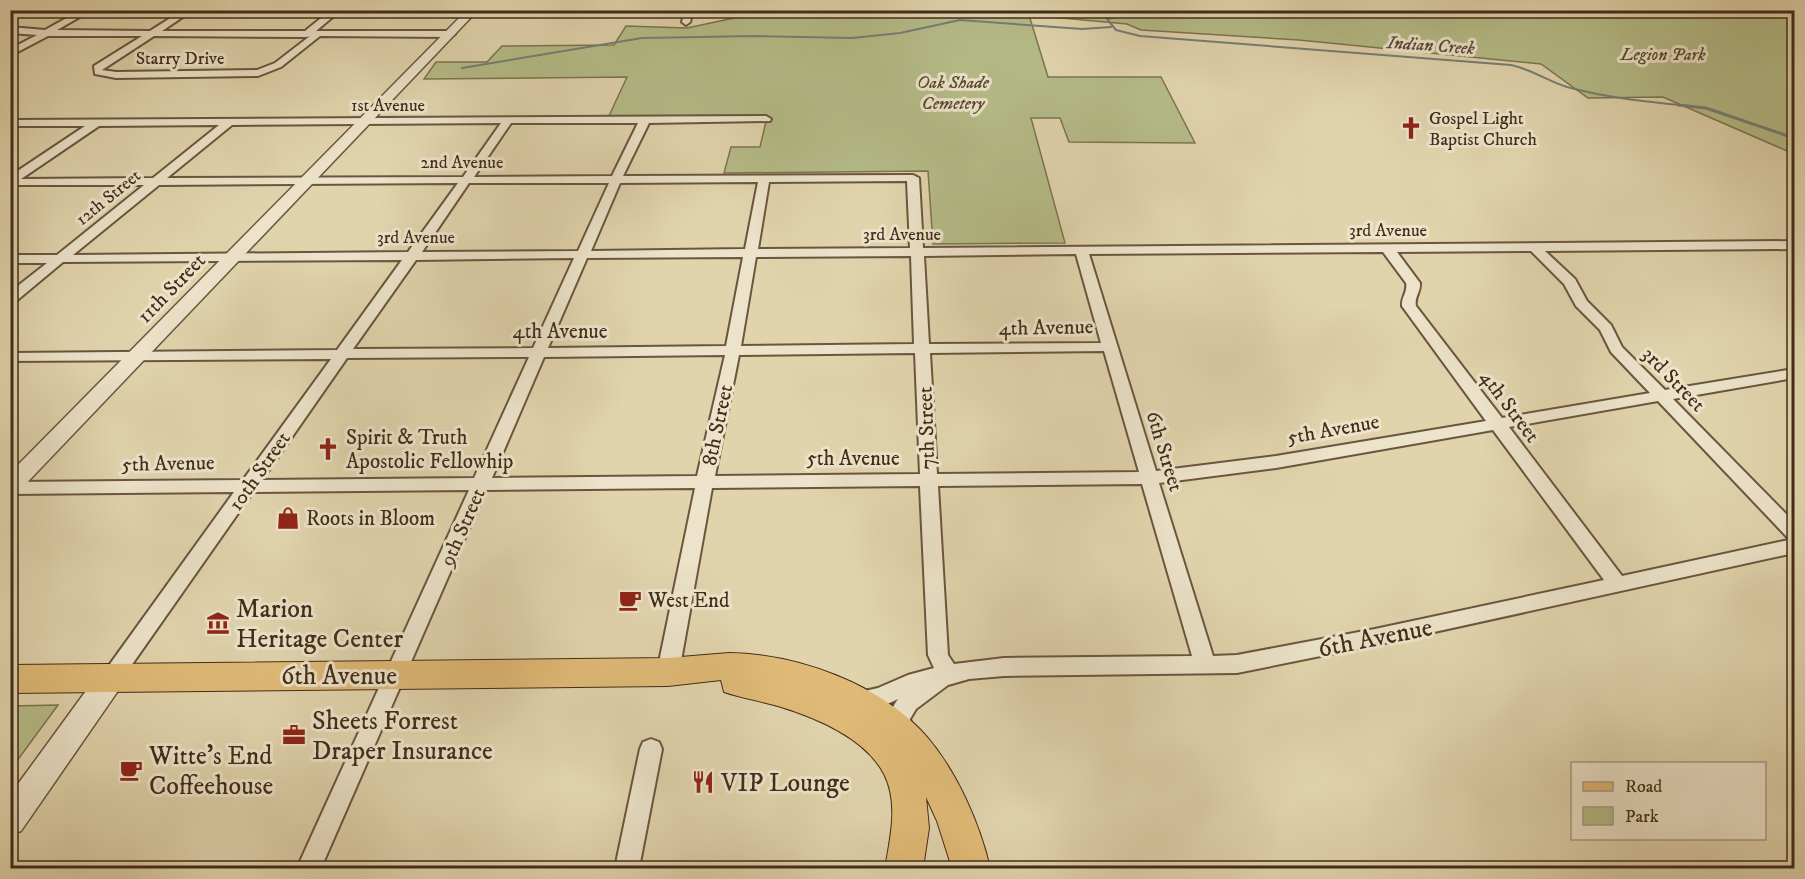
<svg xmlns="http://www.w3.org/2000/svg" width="1805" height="879" font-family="'IM FELL DW Pica',serif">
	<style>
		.green { fill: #b5bc88; stroke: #7c7450; stroke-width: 1.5 }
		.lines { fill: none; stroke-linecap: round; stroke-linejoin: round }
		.stream-far1 { stroke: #757f76; stroke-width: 2 }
		.stream { stroke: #757f76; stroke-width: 3 }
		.minor-casing { stroke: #6a563e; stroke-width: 4 }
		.tertiary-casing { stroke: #6a563e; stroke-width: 3 }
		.primary-casing { stroke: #422c19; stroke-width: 2 }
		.minor { fill: #ece3ca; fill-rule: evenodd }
		.tertiary { fill: #ece3ca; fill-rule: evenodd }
		.primary { fill: #e0ba76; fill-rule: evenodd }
		.labels { text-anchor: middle; stroke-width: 6; stroke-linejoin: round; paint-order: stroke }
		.far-water-label { font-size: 18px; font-style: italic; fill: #534838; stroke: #ece3ca }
		.far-park-label { font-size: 18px; font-style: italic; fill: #59492f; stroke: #ece3ca }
		.far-street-label { font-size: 18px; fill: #422c19; stroke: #ece3ca }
		.far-poi-label { font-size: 18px; fill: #422c19; stroke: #ece3ca; text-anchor: start }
		.street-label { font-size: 21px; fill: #422c19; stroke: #ece3ca }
		.poi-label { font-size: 21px; fill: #422c19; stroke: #ece3ca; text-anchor: start }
		.near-poi-label { font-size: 26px; fill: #422c19; stroke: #ece3ca; text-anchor: start }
		.near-street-label { font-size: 26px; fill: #422c19; stroke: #ece3ca }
	</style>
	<rect width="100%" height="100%" fill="#e1d4ad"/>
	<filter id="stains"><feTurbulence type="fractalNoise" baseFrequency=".00333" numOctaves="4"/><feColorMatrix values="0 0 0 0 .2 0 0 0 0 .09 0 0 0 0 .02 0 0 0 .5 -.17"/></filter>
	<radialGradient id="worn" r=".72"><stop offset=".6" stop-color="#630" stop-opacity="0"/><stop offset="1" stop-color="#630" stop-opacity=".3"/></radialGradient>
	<g class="green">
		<polygon points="767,11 1794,11 1794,154 1663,97 1588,98 1541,64 1299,40 1141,30 1127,24 1029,15 1048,77 1161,77 1195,143 1069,142 1060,118 1031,118 1065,243 933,244 928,171 724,173 731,147 760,147 767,117 608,118 627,77 424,79 436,62 487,62 502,46 614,45 626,26 687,28"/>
		<polygon points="58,705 11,769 11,706"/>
	</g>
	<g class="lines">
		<g class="stream-far1">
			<path d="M 1149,10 L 1107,19 L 1116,30 L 1140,36 L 1511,65 C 1531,69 1547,81 1567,87 C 1607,98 1650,102 1691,106"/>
			<polyline points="462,68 642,38 754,36 852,38 900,33 960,20 1082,29 1111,27"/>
		</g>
		<polyline class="stream" points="1678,105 1706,108 1794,138"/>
		<g class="minor-casing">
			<g id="minor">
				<path d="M 81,10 L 92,10 L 57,30 L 150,31 L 183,10 L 193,10 L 162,31 L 305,31 L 331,10 L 341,10 L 316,31 L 451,31 L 455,34 L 451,37 L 320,36 L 281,67 L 258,76 L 116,78 L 95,74 L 94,66 L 142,36 L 48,36 L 10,56 L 10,49 L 37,35 L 10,33 L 10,27 L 45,30 ZM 154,36 L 307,37 L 310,36 L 275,63 L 257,70 L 116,72 L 102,70 Z"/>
				<polygon points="685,10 693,10 690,22 686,25 682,22"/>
				<path d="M 766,116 L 771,119 L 770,121 L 649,123 L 623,176 L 913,175 L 919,178 L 923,248 L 1794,241 L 1794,249 L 1545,251 L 1575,279 L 1587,301 L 1611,325 L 1622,347 L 1665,390 L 1794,369 L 1794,378 L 1673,399 L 1794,522 L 1794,553 L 1375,645 L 1237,673 L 1004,676 L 969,679 L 948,685 L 916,709 L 910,719 L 914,734 L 911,741 L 903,744 L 895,741 C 888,725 887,714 898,699 C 884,706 866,713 851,708 L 848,701 L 851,694 L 878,688 L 908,675 L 934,668 L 928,655 L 920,486 L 712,488 L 679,672 L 675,678 L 668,681 L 661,678 L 657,672 L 695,488 L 486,490 L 321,868 L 297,868 L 469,490 L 253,492 L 119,683 L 112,686 L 105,683 L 101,677 L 105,671 L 234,492 L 10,494 L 10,482 L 243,480 L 331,359 L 10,361 L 10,353 L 337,350 L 402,260 L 63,262 L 15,302 L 10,303 L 10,292 L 47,263 L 10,263 L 10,255 L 57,255 L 144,185 L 10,185 L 10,176 L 85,126 L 10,126 L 10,120 ZM 501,123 L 463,177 L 167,178 L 232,125 ZM 511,123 L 638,123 L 612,176 L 474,177 ZM 219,125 L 153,178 L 21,179 L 99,126 ZM 907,181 L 910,248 L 758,249 L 769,182 ZM 758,182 L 745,249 L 591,251 L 620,183 ZM 458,183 L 408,252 L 73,255 L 159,185 ZM 469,183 L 609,183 L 578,251 L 422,252 ZM 1531,251 L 1564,284 L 1576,306 L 1600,330 L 1611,352 L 1650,393 L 1502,418 L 1416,306 C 1414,297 1421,292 1420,283 L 1397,252 ZM 1383,252 L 1406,283 C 1408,292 1401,297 1402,306 L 1486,421 L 1276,456 L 1156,471 L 1089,254 ZM 1076,254 L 1101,343 L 929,344 L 924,256 ZM 911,256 L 914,344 L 741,346 L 756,257 ZM 743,257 L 726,346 L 548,348 L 587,258 ZM 574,258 L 533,348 L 353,349 L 416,260 ZM 1104,351 L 1139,472 L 937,474 L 930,353 ZM 915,353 L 920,474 L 715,476 L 739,355 ZM 725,355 L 697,476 L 492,478 L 544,357 ZM 529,357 L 474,478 L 262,480 L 347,358 ZM 1658,401 L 1788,538 L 1793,539 L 1622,576 L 1509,427 ZM 1493,430 L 1604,580 L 1375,629 L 1237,655 L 1213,656 L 1159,483 L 1276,468 ZM 1142,484 L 1192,656 L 1004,658 L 954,664 L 948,655 L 938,486 Z"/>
				<polygon points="651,739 659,742 662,749 639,868 615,868 640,749 643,742"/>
			</g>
		</g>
		<g class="tertiary-casing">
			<g id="tertiary">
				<polygon points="467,10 478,10 18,492 10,495 10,473"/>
				<polygon points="112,666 122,669 125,677 122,685 21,831 10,835 10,795 102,669"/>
			</g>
		</g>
		<g class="primary-casing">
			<path id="primary" d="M 729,653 C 798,654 881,684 927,737 C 957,772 980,824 990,868 L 952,868 L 937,821 L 926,797 L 929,828 L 923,868 L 885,868 C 890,839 899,803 884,774 C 865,737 814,717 778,706 C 760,701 742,698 724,692 L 721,680 L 668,686 L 10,693 L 10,665 L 668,658 Z"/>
		</g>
		<use href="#minor" class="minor"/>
		<use href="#tertiary" class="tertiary"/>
		<use href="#primary" class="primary"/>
	</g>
	<defs>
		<g id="church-bare" transform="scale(1.8)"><path d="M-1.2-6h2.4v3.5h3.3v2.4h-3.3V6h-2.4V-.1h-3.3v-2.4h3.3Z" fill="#8f2418" stroke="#ece3ca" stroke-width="2.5" paint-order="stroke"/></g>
		<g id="shop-bare" transform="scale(1.8)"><path d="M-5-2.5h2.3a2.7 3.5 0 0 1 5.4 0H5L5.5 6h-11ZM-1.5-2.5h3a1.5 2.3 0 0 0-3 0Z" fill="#8f2418" stroke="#ece3ca" stroke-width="2.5" paint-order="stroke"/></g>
		<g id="cafe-bare" transform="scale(1.8)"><path d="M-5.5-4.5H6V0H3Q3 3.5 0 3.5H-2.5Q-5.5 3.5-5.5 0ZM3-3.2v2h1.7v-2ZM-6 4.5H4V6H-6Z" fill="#8f2418" stroke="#ece3ca" stroke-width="2.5" paint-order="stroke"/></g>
		<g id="museum-bare" transform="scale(1.8)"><path d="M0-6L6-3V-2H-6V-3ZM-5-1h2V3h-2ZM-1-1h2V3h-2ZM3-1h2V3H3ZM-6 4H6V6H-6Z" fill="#8f2418" stroke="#ece3ca" stroke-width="2.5" paint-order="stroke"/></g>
		<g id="office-bare" transform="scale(1.8)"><path d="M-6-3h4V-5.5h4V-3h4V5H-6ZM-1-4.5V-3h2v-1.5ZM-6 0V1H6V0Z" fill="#8f2418" stroke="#ece3ca" stroke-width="2.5" paint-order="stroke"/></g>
		<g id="restaurant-bare" transform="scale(1.8)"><path d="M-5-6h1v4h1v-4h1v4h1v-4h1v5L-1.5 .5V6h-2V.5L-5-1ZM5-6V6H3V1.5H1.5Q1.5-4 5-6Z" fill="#8f2418" stroke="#ece3ca" stroke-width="2.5" paint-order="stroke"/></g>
	</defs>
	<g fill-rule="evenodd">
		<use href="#church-bare" x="1411" y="128"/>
		<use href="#church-bare" x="328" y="449"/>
		<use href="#shop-bare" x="288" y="518"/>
		<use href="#cafe-bare" x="630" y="600"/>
		<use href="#museum-bare" x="218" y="623"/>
		<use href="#office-bare" x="294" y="735"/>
		<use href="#cafe-bare" x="131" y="770"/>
		<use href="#restaurant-bare" x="703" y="782"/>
	</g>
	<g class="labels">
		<g class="far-water-label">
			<text transform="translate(1431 45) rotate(4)" y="6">Indian Creek</text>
		</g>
		<g class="far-park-label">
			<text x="1663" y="60">Legion Park</text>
			<text x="953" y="88">Oak Shade<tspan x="953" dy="21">Cemetery</tspan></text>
		</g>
		<g class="far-street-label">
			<text x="180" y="64">Starry Drive</text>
			<text x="388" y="111">1st Avenue</text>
			<text x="462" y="168">2nd Avenue</text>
			<text transform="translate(108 197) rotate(-39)" y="6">12th Street</text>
			<text x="1388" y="236">3rd Avenue</text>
			<text x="902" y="240">3rd Avenue</text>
			<text x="416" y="243">3rd Avenue</text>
		</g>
		<g class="far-poi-label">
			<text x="1429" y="124">Gospel Light<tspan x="1429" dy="21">Baptist Church</tspan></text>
		</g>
		<g class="street-label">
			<text transform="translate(171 288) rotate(-46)" y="7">11th Street</text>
			<text transform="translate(1046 327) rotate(-1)" y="7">4th Avenue</text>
			<text x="560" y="338">4th Avenue</text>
			<text transform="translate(1674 379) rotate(46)" y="7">3rd Street</text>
			<text transform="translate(1510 406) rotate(53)" y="7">4th Street</text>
			<text transform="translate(717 425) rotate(-78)" y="7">8th Street</text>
			<text transform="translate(926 428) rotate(-92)" y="7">7th Street</text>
			<text transform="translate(1333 429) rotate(-10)" y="7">5th Avenue</text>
			<text transform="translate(1165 451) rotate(73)" y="7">6th Street</text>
			<text x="853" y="465">5th Avenue</text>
			<text transform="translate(168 463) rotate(-1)" y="7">5th Avenue</text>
			<text transform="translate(259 471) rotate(-55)" y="7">10th Street</text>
			<text transform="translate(462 527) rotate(-66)" y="7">9th Street</text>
		</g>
		<g class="poi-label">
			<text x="346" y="444">Spirit &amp; Truth<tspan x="346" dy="24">Apostolic Fellowhip</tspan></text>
			<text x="306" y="525">Roots in Bloom</text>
			<text x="648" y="607">West End</text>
		</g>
		<g class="near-poi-label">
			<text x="236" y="617">Marion<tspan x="236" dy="30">Heritage Center</tspan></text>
			<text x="312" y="729">Sheets Forrest<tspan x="312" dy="30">Draper Insurance</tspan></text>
			<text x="149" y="764">Witte's End<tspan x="149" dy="30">Coffeehouse</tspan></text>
			<text x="721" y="791">VIP Lounge</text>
		</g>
		<g class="near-street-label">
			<text transform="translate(1375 637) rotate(-11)" y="9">6th Avenue</text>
			<text x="339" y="684">6th Avenue</text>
		</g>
	</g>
	<rect width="1805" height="879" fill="none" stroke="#e1d4ad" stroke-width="36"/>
	<rect x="12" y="12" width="1781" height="855" fill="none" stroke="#422c19" stroke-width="3"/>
	<rect x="18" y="18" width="1769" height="843" fill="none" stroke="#422c19" stroke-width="1.5"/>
	<rect x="1571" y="762" width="195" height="78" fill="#ece3ca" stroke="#a89a83" stroke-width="1.5"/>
	<rect x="1583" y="782" width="30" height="9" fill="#e0ba76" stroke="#a89a83" stroke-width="1.5"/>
	<text x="1625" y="792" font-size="18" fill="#422c19">Road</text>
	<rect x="1583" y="807" width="30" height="18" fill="#b5bc88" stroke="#a89a83" stroke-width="1.5"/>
	<text x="1625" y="822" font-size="18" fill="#422c19">Park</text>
	<rect width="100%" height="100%" filter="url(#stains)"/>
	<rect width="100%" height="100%" fill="url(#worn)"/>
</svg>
